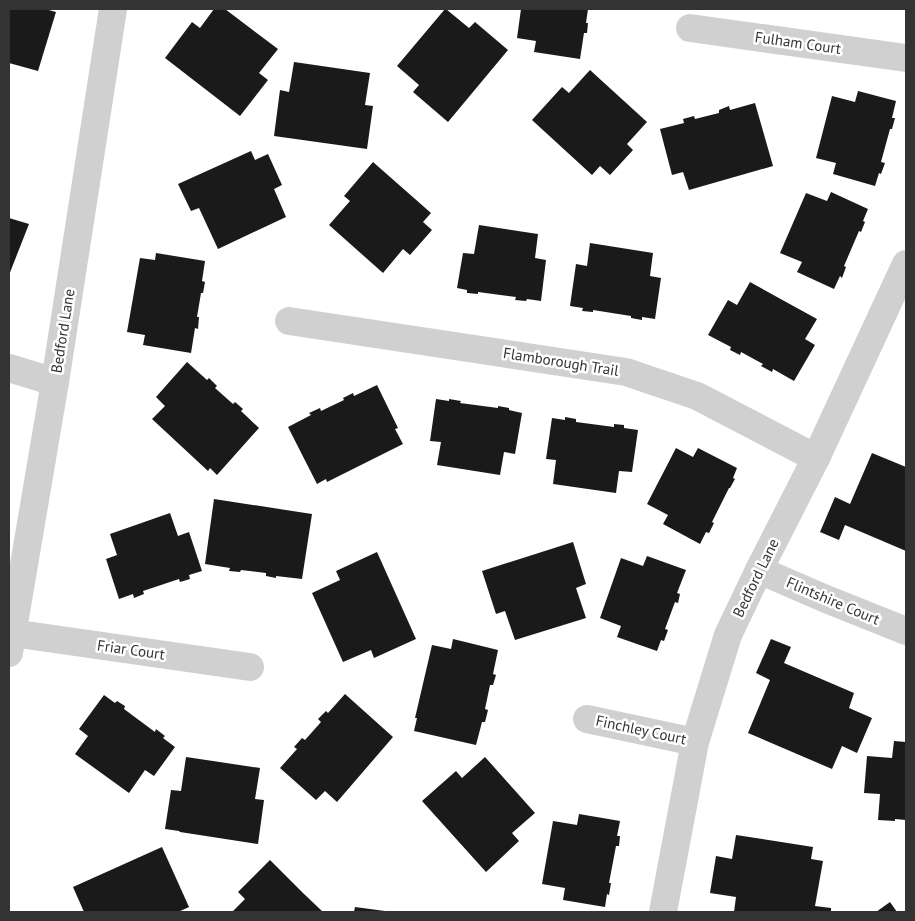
<svg xmlns="http://www.w3.org/2000/svg" width="915" height="921" font-family="'PT Sans',sans-serif">
	<style>
		.building { fill: #1a1a1a }
		.lines { fill: none; stroke-linecap: round; stroke-linejoin: round }
		.street { stroke: #d0d0d0; stroke-width: 28 }
		.labels { text-anchor: middle; stroke-width: 5; stroke-linejoin: round; paint-order: stroke }
		.street-label { font-size: 15px; fill: #333; stroke: #fff }
	</style>
	<rect width="100%" height="100%" fill="#fff"/>
	<g class="building">
		<polygon points="9,9 45,9 56,12 38,71 9,63"/>
		<polygon points="214,9 225,9 278,49 259,73 268,80 240,116 165,58 192,22 200,28"/>
		<polygon points="445,9 446,9 469,28 475,22 508,50 448,122 413,92 419,85 397,66"/>
		<polygon points="521,9 588,9 586,23 588,23 587,33 584,33 580,59 534,52 536,41 517,38"/>
		<polygon points="294,62 370,73 365,105 373,106 367,149 274,136 280,90 289,92"/>
		<polygon points="590,70 647,122 627,144 633,150 610,175 600,166 592,175 532,120 562,87 569,93"/>
		<polygon points="858,91 896,101 892,118 895,118 892,129 890,129 881,162 885,163 881,174 879,173 875,186 833,174 836,163 816,158 832,96 855,102"/>
		<polygon points="755,103 773,166 689,190 683,172 672,175 660,129 684,123 683,119 694,116 695,119 719,113 719,110 729,106 730,110"/>
		<polygon points="251,151 255,160 268,154 282,185 274,189 286,217 218,249 199,208 191,211 178,184"/>
		<polygon points="373,162 431,213 423,222 432,230 410,255 403,249 383,273 329,225 350,201 344,196"/>
		<polygon points="831,192 868,209 863,221 865,222 861,232 859,231 844,266 846,267 842,278 840,276 834,289 797,272 802,262 780,253 806,193 827,201"/>
		<polygon points="9,218 29,224 9,275"/>
		<polygon points="479,225 538,234 535,258 546,260 541,301 527,299 526,301 515,300 516,297 478,292 478,294 467,293 467,290 457,288 463,253 474,254"/>
		<polygon points="590,243 653,253 650,276 661,278 655,319 642,317 642,320 631,318 631,316 593,310 593,312 582,311 583,308 570,306 576,264 587,266"/>
		<polygon points="156,253 205,261 202,281 205,282 203,293 201,293 197,317 199,317 198,329 195,328 191,353 143,345 145,335 127,332 140,258 155,260"/>
		<polygon points="750,282 817,319 805,339 815,345 794,381 773,369 772,372 761,366 763,364 741,352 740,355 730,350 731,347 708,335 728,300 737,305"/>
		<polygon points="187,362 207,380 209,378 217,386 215,388 233,404 235,402 243,409 241,411 259,428 217,475 210,468 208,471 152,419 165,406 156,397"/>
		<polygon points="377,385 398,428 395,429 403,444 327,482 326,479 317,484 288,427 311,415 309,413 320,408 321,411 344,400 343,398 353,393 354,396"/>
		<polygon points="436,399 449,401 449,399 461,401 460,403 498,408 498,406 509,408 509,410 522,413 515,454 504,452 500,475 437,465 441,442 430,441"/>
		<polygon points="565,417 576,419 576,422 614,427 614,424 624,425 624,428 638,430 632,472 619,471 616,493 553,484 556,460 546,459 552,418 565,420"/>
		<polygon points="676,448 693,457 698,448 737,468 733,478 735,479 730,488 729,488 712,522 714,523 709,533 706,532 700,544 663,524 668,515 647,504"/>
		<polygon points="872,453 906,467 906,551 845,525 839,540 820,532 835,497 850,504"/>
		<polygon points="214,499 312,514 302,579 276,576 276,578 266,576 266,573 241,570 240,572 229,571 230,568 205,564"/>
		<polygon points="170,513 178,536 189,532 202,571 189,575 190,579 180,582 179,579 143,591 144,594 134,598 133,594 119,599 106,559 117,555 110,534"/>
		<polygon points="573,542 586,584 576,588 586,618 515,640 505,611 496,614 482,571"/>
		<polygon points="377,552 416,639 374,658 371,650 343,662 312,593 340,580 336,571"/>
		<polygon points="647,556 686,570 677,593 680,594 678,603 675,602 665,629 668,630 664,641 661,640 657,651 617,637 621,626 600,618 621,558 643,566"/>
		<polygon points="453,639 498,650 493,674 496,675 493,685 490,685 485,709 488,710 485,722 482,722 476,745 414,731 417,718 415,718 432,645 451,649"/>
		<polygon points="771,639 791,647 784,663 854,693 849,708 872,718 857,753 842,746 832,769 748,733 770,680 756,673"/>
		<polygon points="345,694 393,737 337,802 325,791 316,800 280,768 297,749 294,747 302,738 305,740 321,722 318,719 326,711 328,713"/>
		<polygon points="104,695 115,703 117,701 125,706 124,709 155,732 156,729 165,736 163,738 175,747 154,776 145,770 129,793 75,754 88,736 79,729"/>
		<polygon points="894,741 906,742 906,820 895,819 895,821 878,820 880,794 864,793 867,756 892,758"/>
		<polygon points="186,757 260,768 255,799 264,800 258,844 180,832 179,831 165,829 171,790 181,791"/>
		<polygon points="485,757 535,813 512,833 519,841 486,872 422,801 456,771 462,778"/>
		<polygon points="579,814 620,821 617,836 620,836 619,846 616,846 609,883 611,883 609,895 607,894 605,907 563,900 565,888 542,884 553,821 577,825"/>
		<polygon points="736,835 813,847 811,859 823,861 815,906 831,908 831,912 734,912 736,897 710,893 716,856 732,859"/>
		<polygon points="162,847 189,907 178,912 84,912 73,887"/>
		<polygon points="270,860 303,893 323,912 232,912 245,899 238,892"/>
		<polygon points="890,902 897,912 876,912"/>
		<polygon points="355,907 385,911 385,912 354,912"/>
	</g>
	<g class="lines">
		<g class="street">
			<polyline points="690,28 906,58"/>
			<polyline points="289,321 626,372 697,396 816,458"/>
			<polyline points="9,368 55,382"/>
			<polyline points="759,570 826,599 906,631"/>
			<polyline points="12,633 250,667"/>
			<polyline points="9,653 55,382 113,9"/>
			<polyline points="587,719 695,742"/>
			<polyline points="663,912 695,742 728,635 759,570 816,458 906,264"/>
		</g>
	</g>
	<g class="labels">
		<g class="street-label">
			<text transform="translate(798 43) rotate(8)" y="5">Fulham Court</text>
			<text transform="translate(63 331) rotate(-81)" y="5">Bedford Lane</text>
			<text transform="translate(561 362) rotate(9)" y="5">Flamborough Trail</text>
			<text transform="translate(756 578) rotate(-64)" y="5">Bedford Lane</text>
			<text transform="translate(833 601) rotate(23)" y="5">Flintshire Court</text>
			<text transform="translate(131 650) rotate(8)" y="5">Friar Court</text>
			<text transform="translate(641 730) rotate(12)" y="5">Finchley Court</text>
		</g>
	</g>
	<rect width="915" height="921" fill="none" stroke="#333333" stroke-width="20"/>
</svg>
